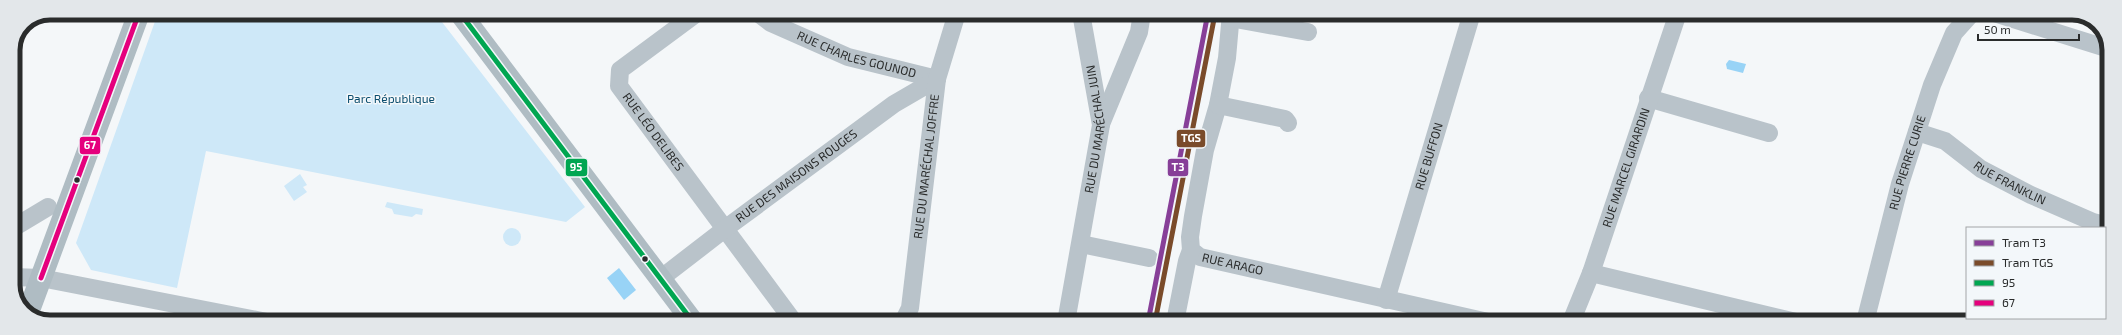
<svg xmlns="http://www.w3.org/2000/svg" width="2122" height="335" font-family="'Exo 2',sans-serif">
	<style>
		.green { fill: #cee8f8 }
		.water { fill: #98d3f6 }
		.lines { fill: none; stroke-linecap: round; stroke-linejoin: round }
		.minor { stroke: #b9c3ca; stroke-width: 18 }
		.major { stroke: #afbcc3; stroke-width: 22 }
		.bus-1-casing { stroke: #f3f7fa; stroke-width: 8 }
		.bus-2-casing { stroke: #f3f7fa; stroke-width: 8 }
		.bus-1 { stroke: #00a651; stroke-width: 5 }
		.bus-2 { stroke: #e5007d; stroke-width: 5 }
		.tram-1-casing { stroke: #f3f7fa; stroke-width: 8 }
		.tram-2-casing { stroke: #f3f7fa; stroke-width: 8 }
		.tram-1 { stroke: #873f98; stroke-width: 5 }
		.tram-2 { stroke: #7a4b2a; stroke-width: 5 }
		.bus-dot { fill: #2a2c2c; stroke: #f3f7fa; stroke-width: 1.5 }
		.labels { text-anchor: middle; stroke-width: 3; stroke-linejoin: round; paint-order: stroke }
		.street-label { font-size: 12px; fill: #2a2c2c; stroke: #f3f7fa }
		.park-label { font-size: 12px; fill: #0a4d6e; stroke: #f3f7fa }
		.rim { fill: none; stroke: #2a2c2c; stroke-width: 5 }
		.line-badge { stroke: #f3f7fa; stroke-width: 1.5 }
		.badge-label { font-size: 11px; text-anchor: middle; font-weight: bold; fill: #fff }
	</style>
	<rect width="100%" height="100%" fill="#f4f7f9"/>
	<g class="green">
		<polygon points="158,13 435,13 585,207 566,222 206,151 177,288 91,270 76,243"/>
		<polygon points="300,174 307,185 303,187 307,192 294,201 284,186"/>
		<polygon points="387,202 423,209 422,215 416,214 412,217 394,214 392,209 385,207"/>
		<circle cx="512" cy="237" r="9"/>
	</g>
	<g class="water">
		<polygon points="1729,60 1746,64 1743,73 1727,69 1726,64"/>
		<polygon points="619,268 636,290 624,300 607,278"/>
	</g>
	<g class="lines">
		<g class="minor">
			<path id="s1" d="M 697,13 L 620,70 L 619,86 L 794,322"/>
			<path id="s2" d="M 758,13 L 771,23 L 848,57 L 937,79"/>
			<path id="s3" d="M 1231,13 L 1227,58 L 1218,105 L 1205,150 L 1193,216 L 1190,237 L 1191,250 L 1200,257 L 1488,322"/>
			<polyline points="1994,13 2109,49"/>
			<polyline points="1230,18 1308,32"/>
			<polyline points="1648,98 1769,133"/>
			<polyline points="1218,105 1285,119 1288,123"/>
			<polyline points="1101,124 1139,32 1142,13"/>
			<path id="s4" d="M 1917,132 L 1945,141 L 1981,169 L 2031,195 L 2093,222 L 2109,226"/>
			<polyline points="13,228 48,207"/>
			<polyline points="1081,244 1149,258"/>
			<polyline points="1591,273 1796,322"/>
			<polyline points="13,277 41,278 267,322"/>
			<path id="s5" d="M 660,279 L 726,228 L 894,104 L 937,79"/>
			<path id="s6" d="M 1386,300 L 1472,13"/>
			<path id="s7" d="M 903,322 L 910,308 L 937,79 L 957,13"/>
			<path id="s8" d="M 1066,322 L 1101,125 L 1081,13"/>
			<polyline points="1175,322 1187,261 1191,250"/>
			<path id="s9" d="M 1571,322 L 1591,273 L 1678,13"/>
			<path id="s10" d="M 1865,322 L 1900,184 L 1932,85 L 1954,33 L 1972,13"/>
		</g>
		<g class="major">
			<polyline points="460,13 693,322"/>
			<polyline points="28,313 139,13"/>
		</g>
		<g class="bus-1-casing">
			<polyline id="bus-1" points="460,13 693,322"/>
		</g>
		<g class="bus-2-casing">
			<polyline id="bus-2" points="41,278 139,13"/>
		</g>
		<use href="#bus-1" class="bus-1"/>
		<use href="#bus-2" class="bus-2"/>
		<g class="tram-1-casing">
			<polyline id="tram-1" points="1148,322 1208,13"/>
		</g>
		<g class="tram-2-casing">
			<polyline id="tram-2" points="1155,322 1215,14"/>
		</g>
		<use href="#tram-1" class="tram-1"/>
		<use href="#tram-2" class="tram-2"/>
	</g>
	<g class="bus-dot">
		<circle cx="77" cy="180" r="3.5"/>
		<circle cx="645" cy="259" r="3.5"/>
	</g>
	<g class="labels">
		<g class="street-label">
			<text dy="4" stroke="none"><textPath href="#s2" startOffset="108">RUE CHARLES GOUNOD</textPath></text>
			<text dy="4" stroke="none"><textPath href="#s8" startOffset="196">RUE DU MARÉCHAL JUIN</textPath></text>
			<text dy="4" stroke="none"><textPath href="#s1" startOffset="169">RUE LÉO DELIBES</textPath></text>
			<text dy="4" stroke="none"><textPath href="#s6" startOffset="150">RUE BUFFON</textPath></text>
			<text dy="4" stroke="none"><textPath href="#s10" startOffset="165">RUE PIERRE CURIE</textPath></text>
			<text dy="4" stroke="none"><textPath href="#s7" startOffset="158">RUE DU MARÉCHAL JOFFRE</textPath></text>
			<text dy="4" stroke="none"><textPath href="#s9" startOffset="164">RUE MARCEL GIRARDIN</textPath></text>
			<text dy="4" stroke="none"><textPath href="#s5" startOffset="171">RUE DES MAISONS ROUGES</textPath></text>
			<text dy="4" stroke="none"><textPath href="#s4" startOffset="107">RUE FRANKLIN</textPath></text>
			<text dy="4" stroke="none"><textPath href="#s3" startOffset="286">RUE ARAGO</textPath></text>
		</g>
		<g class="park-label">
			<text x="391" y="103">Parc République</text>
		</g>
	</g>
	<path d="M0 0H2122V335H0ZM50 20H2072A30 30 0 0 1 2102 50V285A30 30 0 0 1 2072 315H50A30 30 0 0 1 20 285V50A30 30 0 0 1 50 20Z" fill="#e3e7ea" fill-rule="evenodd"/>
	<path class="rim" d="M50 20H2072A30 30 0 0 1 2102 50V285A30 30 0 0 1 2072 315H50A30 30 0 0 1 20 285V50A30 30 0 0 1 50 20Z"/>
	<g class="line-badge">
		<rect x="1176" y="129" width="30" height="19" rx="4" fill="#7a4b2a"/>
		<rect x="79" y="136" width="22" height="19" rx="4" fill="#e5007d"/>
		<rect x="565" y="158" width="23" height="19" rx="4" fill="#00a651"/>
		<rect x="1167" y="158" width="22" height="19" rx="4" fill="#873f98"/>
	</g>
	<g class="badge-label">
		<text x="1191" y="142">TGS</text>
		<text x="90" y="149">67</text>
		<text x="576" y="171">95</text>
		<text x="1178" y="171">T3</text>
	</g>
	<rect x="1966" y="227" width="140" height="92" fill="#f3f7fa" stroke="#a3a6a8"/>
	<rect x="1974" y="240" width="20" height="6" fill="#873f98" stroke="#a3a6a8"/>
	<text x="2002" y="247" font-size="12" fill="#2a2c2c">Tram T3</text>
	<rect x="1974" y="260" width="20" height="6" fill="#7a4b2a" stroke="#a3a6a8"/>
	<text x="2002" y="267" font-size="12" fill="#2a2c2c">Tram TGS</text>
	<rect x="1974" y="280" width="20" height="6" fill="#00a651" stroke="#a3a6a8"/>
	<text x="2002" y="287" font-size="12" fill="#2a2c2c">95</text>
	<rect x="1974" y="300" width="20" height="6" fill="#e5007d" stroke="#a3a6a8"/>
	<text x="2002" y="307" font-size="12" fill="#2a2c2c">67</text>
	<path d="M1978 34v6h101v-6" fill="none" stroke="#2a2c2c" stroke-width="2"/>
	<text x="1984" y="34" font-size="12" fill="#2a2c2c" stroke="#f3f7fa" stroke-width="3" paint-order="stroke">50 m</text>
</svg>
